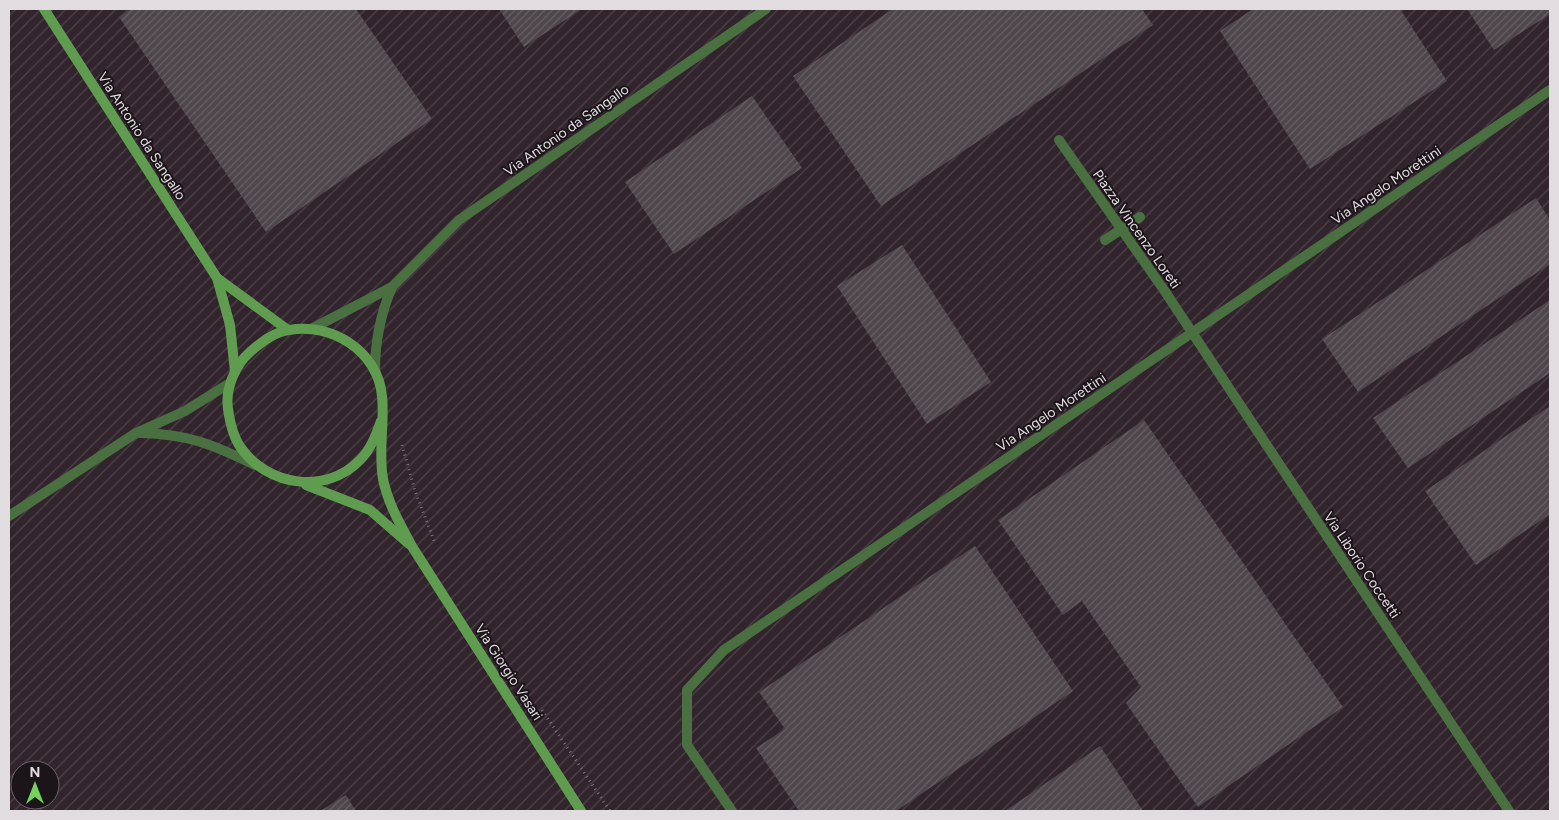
<svg xmlns="http://www.w3.org/2000/svg" width="1559" height="820" font-family="Figtree,sans-serif">
	<style>
		.industrial { fill: url(#industrial-furrows); fill-rule: evenodd }
		.building { fill: url(#building-hatch) }
		.lines { fill: none; stroke-linecap: round; stroke-linejoin: round }
		.path { stroke: #7a7478; stroke-width: 3; stroke-dasharray: 1 4; stroke-linecap: butt }
		.service { stroke: #4a6f40; stroke-width: 10 }
		.minor { stroke: #4a6f40; stroke-width: 10 }
		.tertiary { stroke: #4a6f40; stroke-width: 10 }
		.secondary { stroke: #609c4f; stroke-width: 10 }
		.labels { text-anchor: middle; stroke-width: 4; stroke-linejoin: round; paint-order: stroke }
		.street-label { font-size: 14px; fill: #e1dcdf; stroke: #1b1419 }
	</style>
	<defs>
		<pattern id="industrial-furrows" width="10" height="10" patternUnits="userSpaceOnUse" patternTransform="scale(1.25)"><rect width="10" height="10" fill="#31242d"/><path d="M-1 1l2-2M0 10L10 0M9 11l2-2" fill="none" stroke="#4f434b"/></pattern>
		<pattern id="building-hatch" width="6" height="6" patternUnits="userSpaceOnUse" patternTransform="scale(1.25)"><rect width="6" height="6" fill="#4e464b"/><path d="M-1 1l2-2M0 6l6-6M5 7l2-2" fill="none" stroke="#676064"/></pattern>
	</defs>
	<rect width="100%" height="100%" fill="#251e22"/>
	<path class="industrial" d="M 9,9 L 1550,9 L 1550,811 L 9,811 ZM 20,770 L 50,770 L 50,800 L 20,800 Z"/>
	<g class="building">
		<polygon points="131,9 356,9 432,119 266,232 119,17"/>
		<polygon points="499,9 582,9 524,47"/>
		<polygon points="893,9 1142,9 1153,25 881,206 793,76"/>
		<polygon points="1253,9 1400,9 1447,81 1310,169 1220,31"/>
		<polygon points="1467,9 1550,9 1550,14 1494,50"/>
		<polygon points="752,96 802,168 674,254 625,182"/>
		<polygon points="1536,198 1550,220 1550,264 1358,392 1322,339"/>
		<polygon points="902,245 991,382 927,424 837,286"/>
		<polygon points="1550,300 1550,373 1408,468 1373,418"/>
		<polygon points="1550,406 1550,514 1476,565 1425,491"/>
		<polygon points="1144,420 1343,707 1198,807 1126,703 1141,687 1082,601 1063,615 998,520"/>
		<polygon points="975,546 1073,691 896,811 799,811 756,748 785,729 759,692"/>
		<polygon points="1100,746 1143,811 1005,811"/>
		<polygon points="346,795 356,811 320,811"/>
	</g>
	<g class="lines">
		<g class="path">
			<polyline points="402,445 415,491 435,543"/>
			<polyline points="542,710 610,811"/>
		</g>
		<g class="service">
			<polyline points="1059,140 1164,290 1509,811"/>
			<polyline points="1105,240 1140,217"/>
			<polyline points="732,811 687,745 687,690 724,650 1550,90"/>
		</g>
		<g class="minor">
			<path d="M 140,433 C 188,434 212,444 255,465"/>
			<polyline points="9,516 136,433 185,411 230,383"/>
		</g>
		<g class="tertiary">
			<polyline points="313,328 392,287 459,220 766,9"/>
			<path d="M 375,371 C 375,340 380,315 392,287"/>
		</g>
		<g class="secondary">
			<polyline points="44,9 217,278 230,325 235,372"/>
			<polyline points="217,278 288,330"/>
			<path d="M 381,421 C 376,435 371,449 360,460 C 326,495 268,486 241,448 C 233,437 230,423 228,409 C 225,389 235,365 250,352 C 261,342 274,332 289,330 C 331,322 378,351 382,396 C 385,423 378,451 383,479 C 388,504 401,526 413,548 L 581,811"/>
			<polyline points="306,485 370,510 409,544"/>
		</g>
	</g>
	<g class="labels">
		<g class="street-label">
			<text transform="translate(566 130) rotate(-35)" y="5">Via Antonio da Sangallo</text>
			<text transform="translate(142 136) rotate(57)" y="5">Via Antonio da Sangallo</text>
			<text transform="translate(1386 185) rotate(-34)" y="5">Via Angelo Morettini</text>
			<text transform="translate(1137 229) rotate(55)" y="5">Piazza Vincenzo Loreti</text>
			<text transform="translate(1051 412) rotate(-34)" y="5">Via Angelo Morettini</text>
			<text transform="translate(1362 565) rotate(56)" y="5">Via Liborio Coccetti</text>
			<text transform="translate(509 672) rotate(57)" y="5">Via Giorgio Vasari</text>
		</g>
	</g>
	<rect width="1559" height="820" fill="none" stroke="#e1dcdf" stroke-width="20"/>
	<g transform="translate(35 785)"><circle r="24" fill="#1b1419" stroke="#6a6468"/>
	<path d="M0-4L9 19L0 12L-9 19Z" fill="#75d25a"/>
	<text y="-8" font-size="14" font-weight="bold" text-anchor="middle" fill="#e1dcdf">N</text>
	</g>
</svg>
